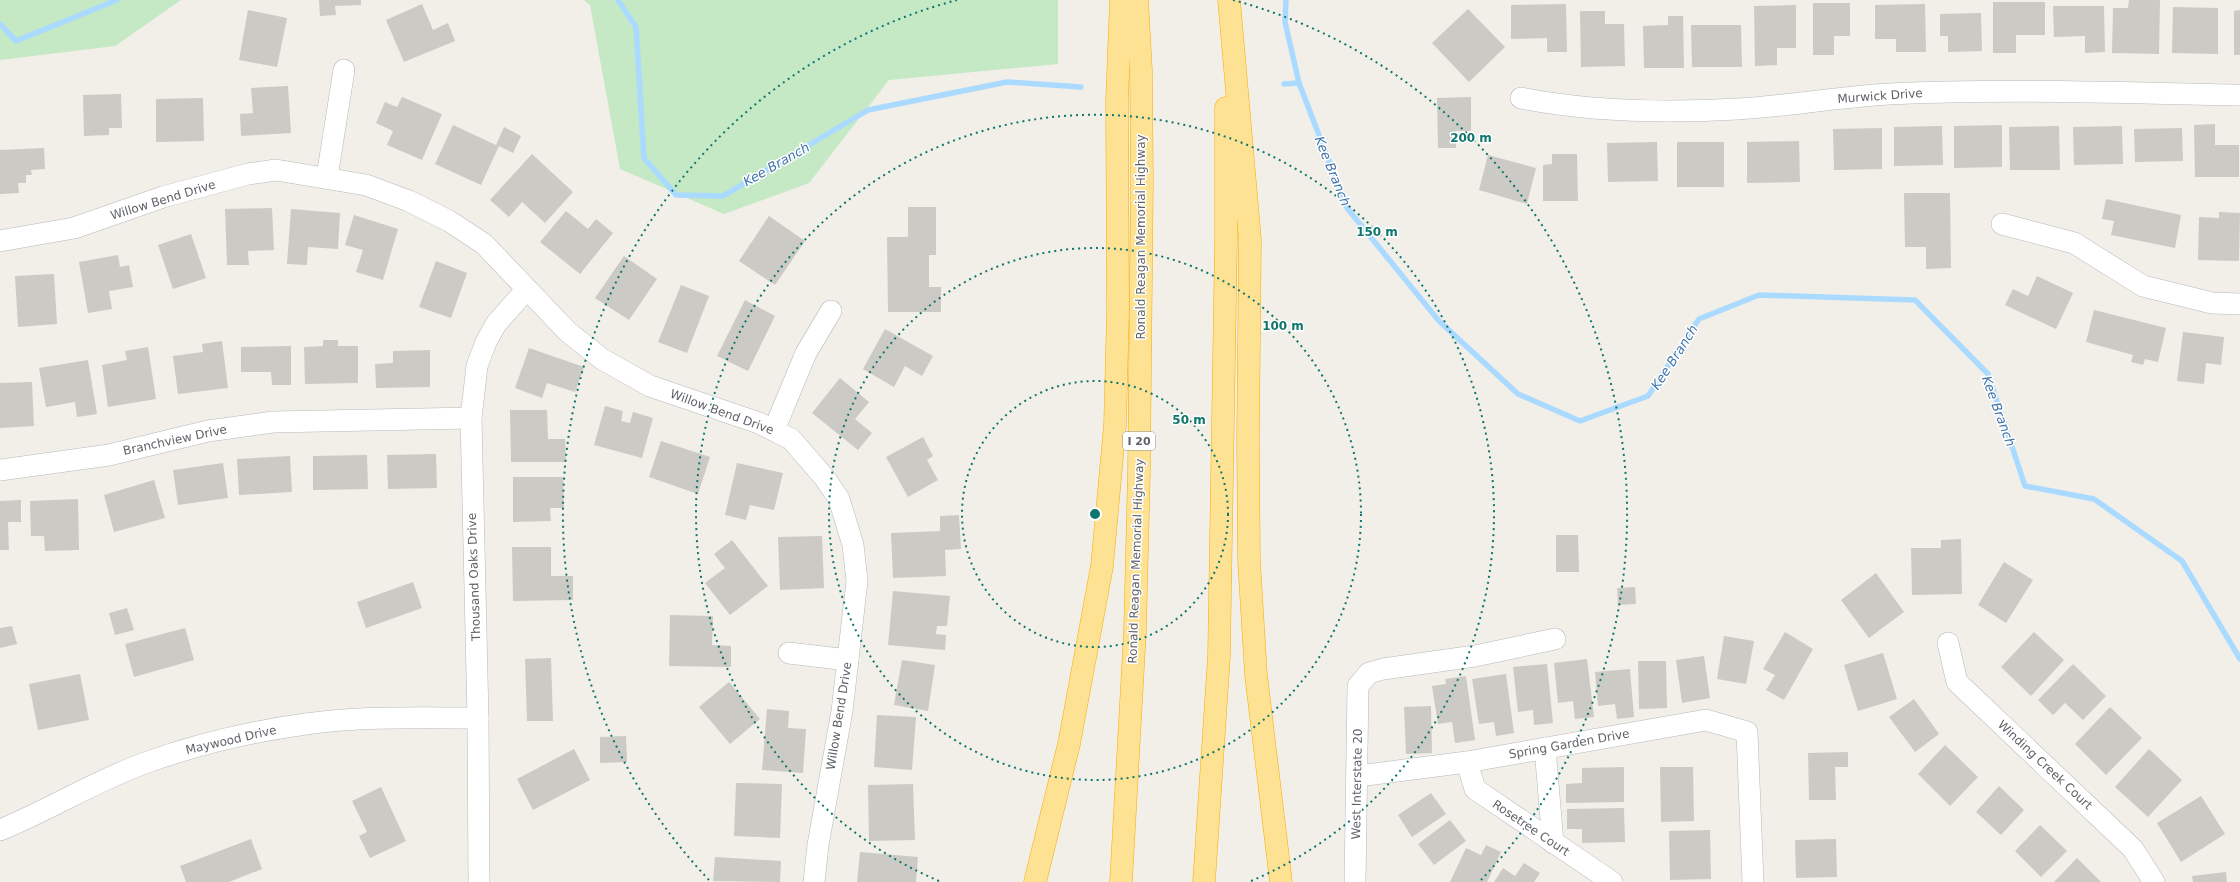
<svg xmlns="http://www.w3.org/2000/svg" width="2240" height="882" font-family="'DejaVu Sans',sans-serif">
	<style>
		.green { fill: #c5e8c5 }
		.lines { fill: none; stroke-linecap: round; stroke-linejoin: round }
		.stream { stroke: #aadaff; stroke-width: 5.5 }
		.building { fill: #cccac5 }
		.minor-casing { stroke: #b5b8bc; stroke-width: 22 }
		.highway-casing { stroke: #f9ab00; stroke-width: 23 }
		.minor { stroke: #fff; stroke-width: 21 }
		.highway { stroke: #fde293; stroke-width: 22 }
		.ring { fill: none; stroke: #0f766e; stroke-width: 2; stroke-dasharray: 2 4 }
		.labels { text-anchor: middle; stroke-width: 3; stroke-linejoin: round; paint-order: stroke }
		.shield { fill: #fff; stroke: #8f9295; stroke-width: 1 }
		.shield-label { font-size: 11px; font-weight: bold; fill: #5f6368 }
		.street-label { font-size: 12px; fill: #5f6368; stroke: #fff }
		.water-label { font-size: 13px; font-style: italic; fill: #4174aa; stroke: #fff }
		.centre { fill: #0f766e; stroke: #fff; stroke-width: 2 }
		.ring-label { font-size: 12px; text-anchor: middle; font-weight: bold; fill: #0f766e; stroke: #fff; stroke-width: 3; stroke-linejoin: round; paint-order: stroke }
	</style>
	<rect width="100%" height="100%" fill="#f1efe8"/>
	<g class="green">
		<polygon points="0,0 181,0 115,46 0,60"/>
		<polygon points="584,0 1058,0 1058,64 889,80 809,183 724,214 620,169 590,5"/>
	</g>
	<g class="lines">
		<g class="stream">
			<polyline points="618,0 636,27 644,158 676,195 723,196 868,110 1007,82 1081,87"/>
			<polyline points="1286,0 1285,22 1299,83 1347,208 1439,321 1518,394 1580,421 1648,396 1699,319 1759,295 1915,300 1988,374 2025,486 2094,499 2182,561 2240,659"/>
			<polyline points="0,24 16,41 117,0"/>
			<polyline points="1284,84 1299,83"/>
		</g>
	</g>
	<g class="building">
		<polygon points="319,0 361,0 361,5 335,6 336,15 320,16"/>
		<polygon points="2129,0 2160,0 2159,54 2112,53 2113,8 2128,8"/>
		<polygon points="1993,2 2045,2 2045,35 2016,35 2016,53 1993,53"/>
		<polygon points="1813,3 1850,3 1850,36 1834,36 1834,55 1813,55"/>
		<polygon points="422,4 433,30 448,23 455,41 404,62 386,20"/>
		<polygon points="1566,4 1567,52 1547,52 1547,38 1511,39 1511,5"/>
		<polygon points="1925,4 1926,52 1896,52 1896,39 1875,39 1875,5"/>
		<polygon points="1796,5 1796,48 1777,48 1777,65 1755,66 1754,6"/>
		<polygon points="2053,6 2104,6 2105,52 2085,53 2085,36 2054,37"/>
		<polygon points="2173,7 2218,8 2218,54 2172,53"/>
		<polygon points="1468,9 1505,47 1469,82 1432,43"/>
		<polygon points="248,10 287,18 277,67 239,60"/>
		<polygon points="2240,10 2240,55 2234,55 2234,11"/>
		<polygon points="1580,11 1605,11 1605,24 1624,24 1625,66 1581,67"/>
		<polygon points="1981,13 1982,51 1948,52 1948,36 1940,36 1940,14"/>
		<polygon points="1668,16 1683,16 1684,68 1644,68 1643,26 1668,25"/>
		<polygon points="1691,25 1741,25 1742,67 1692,67"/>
		<polygon points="288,86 291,133 241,136 240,114 253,113 251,88"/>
		<polygon points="121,94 122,128 109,128 109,135 84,136 83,95"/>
		<polygon points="402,97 442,114 422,160 387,145 393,131 376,123 385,102 397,107"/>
		<polygon points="1471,97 1471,131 1456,131 1456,148 1438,148 1437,98"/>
		<polygon points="203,98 204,141 156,142 156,99"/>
		<polygon points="2215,124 2215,145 2239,145 2239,177 2195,177 2194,125"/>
		<polygon points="453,125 496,145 504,127 521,136 513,153 499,146 481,185 435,164"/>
		<polygon points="2002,125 2002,167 1954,168 1954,126"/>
		<polygon points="1942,126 1943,165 1894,166 1894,127"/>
		<polygon points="2059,126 2060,170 2010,170 2009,127"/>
		<polygon points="2122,126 2123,164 2074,165 2073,127"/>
		<polygon points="1882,128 1882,169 1834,170 1833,129"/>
		<polygon points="2182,128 2183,161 2135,162 2134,129"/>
		<polygon points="1799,141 1800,182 1747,183 1747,142"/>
		<polygon points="1657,142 1658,181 1608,182 1607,143"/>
		<rect x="1677" y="142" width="47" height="45"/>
		<polygon points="44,148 45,169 31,170 32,175 26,175 26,183 18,183 19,193 0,194 0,150"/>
		<polygon points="532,154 573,192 545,223 522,202 509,217 490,200"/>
		<polygon points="1552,154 1577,154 1578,201 1543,201 1543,165 1552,164"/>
		<polygon points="1488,155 1536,168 1527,204 1479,190"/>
		<polygon points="1904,193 1950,193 1951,268 1926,269 1926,247 1905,247"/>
		<polygon points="2106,199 2181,215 2175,248 2111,235 2114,221 2102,219"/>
		<polygon points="908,207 936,207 936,255 929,255 929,287 941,287 941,312 888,312 887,237 908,237"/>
		<polygon points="272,208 274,250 248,251 249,265 227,265 225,209"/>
		<polygon points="291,209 340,213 338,249 308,247 307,265 287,264"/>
		<polygon points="566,211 588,229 596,219 613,233 580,274 540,242"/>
		<polygon points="2219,212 2240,213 2239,261 2198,260 2199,217 2219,218"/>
		<polygon points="354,215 398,229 383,280 356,272 363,250 345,245"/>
		<polygon points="769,216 805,241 775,285 739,261"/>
		<polygon points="191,234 206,278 173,289 158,245"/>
		<polygon points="118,255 120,267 129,265 133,287 109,291 112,309 88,313 79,262"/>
		<polygon points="624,256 657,279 629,320 595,298"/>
		<polygon points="436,261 467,273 451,318 419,307"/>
		<polygon points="54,274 57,324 18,327 15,276"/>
		<polygon points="2037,276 2073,293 2056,329 2005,305 2013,289 2028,296"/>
		<polygon points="681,285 709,296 687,353 658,342"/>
		<polygon points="745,300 775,316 748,371 717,356"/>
		<polygon points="2094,310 2166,328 2158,362 2145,359 2143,365 2131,362 2133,355 2086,342"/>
		<polygon points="885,329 933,356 922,376 905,366 894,387 863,369"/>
		<polygon points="2183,332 2224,337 2221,365 2206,363 2204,384 2177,381"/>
		<polygon points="323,340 338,340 338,346 358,346 358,383 305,384 304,347 323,346"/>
		<polygon points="222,341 228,388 178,394 173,356 203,352 202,344"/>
		<polygon points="291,346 291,385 272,385 271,372 241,372 241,347"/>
		<polygon points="148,347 156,399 108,407 102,365 127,360 125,351"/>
		<polygon points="529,348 584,367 575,392 547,383 542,398 515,388"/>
		<polygon points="430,350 430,387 376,388 375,364 393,363 393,351"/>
		<polygon points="88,360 97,414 77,417 75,402 46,407 39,368"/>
		<polygon points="840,378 869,402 855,419 872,433 858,450 812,413"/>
		<polygon points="32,382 34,426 0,428 0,383"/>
		<polygon points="605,406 623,411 621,421 630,423 633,412 653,418 642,458 594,445"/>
		<polygon points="510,410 547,410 548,439 565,439 566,462 511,462"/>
		<polygon points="923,437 933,456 927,460 938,480 908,497 886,457"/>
		<polygon points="661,441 710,457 698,494 649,477"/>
		<polygon points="436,454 437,488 388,489 387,455"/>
		<polygon points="367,455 368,489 313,490 313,456"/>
		<polygon points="290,456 292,492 239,495 237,459"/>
		<polygon points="223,463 228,498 178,505 173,470"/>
		<polygon points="737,463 783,473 774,510 750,505 746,520 725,515"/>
		<polygon points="513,477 563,477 564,508 550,508 551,521 513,522"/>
		<polygon points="154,480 165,518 114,532 104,495"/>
		<polygon points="78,499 79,550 45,551 44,536 31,536 30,501"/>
		<polygon points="21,500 21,522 8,522 9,550 0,550 0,501"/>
		<polygon points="959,515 961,549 945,550 946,576 893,578 891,533 940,531 940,516"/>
		<polygon points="1556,535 1578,535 1579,572 1556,572"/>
		<polygon points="822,536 824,588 780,590 778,537"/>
		<polygon points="1961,539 1962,594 1912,595 1911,548 1941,548 1941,540"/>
		<polygon points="732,540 768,586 730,615 705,583 725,568 714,554"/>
		<polygon points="512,547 551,547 551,576 573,576 573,600 513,601"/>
		<polygon points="2004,562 2033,580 2006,623 1978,605"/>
		<polygon points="1876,573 1904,612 1869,638 1841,600"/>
		<polygon points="413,582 422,608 366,628 357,602"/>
		<polygon points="1635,587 1636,604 1618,605 1617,588"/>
		<polygon points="893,591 950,596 947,626 937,626 936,634 946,635 945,650 888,645"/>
		<polygon points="127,608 134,630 115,635 109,613"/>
		<polygon points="670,615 713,616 712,645 731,646 731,667 669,666"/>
		<polygon points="12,626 17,644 0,648 0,628"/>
		<polygon points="185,628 194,660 134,677 125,644"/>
		<polygon points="1785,632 1813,649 1784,700 1766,690 1775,675 1763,669"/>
		<polygon points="2034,632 2064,660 2031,696 2001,667"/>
		<polygon points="1724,636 1754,641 1746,684 1717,679"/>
		<polygon points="1883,653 1897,699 1858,711 1844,665"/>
		<polygon points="1704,656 1710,698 1682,703 1676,660"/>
		<polygon points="551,658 553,721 527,721 525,659"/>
		<polygon points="1587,659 1594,717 1575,719 1573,701 1558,703 1554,663"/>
		<polygon points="902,660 935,665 928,711 894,705"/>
		<polygon points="1638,661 1666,661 1667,708 1639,709"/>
		<polygon points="1547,664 1553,723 1534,725 1533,710 1518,712 1513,667"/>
		<polygon points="2073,664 2106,696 2083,720 2065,703 2053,715 2038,700"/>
		<polygon points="1630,669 1634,717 1617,719 1615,704 1598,706 1595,672"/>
		<polygon points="80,674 89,720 38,730 29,684"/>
		<polygon points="1506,674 1514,733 1496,736 1494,722 1479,724 1472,679"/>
		<polygon points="1466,676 1475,740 1455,743 1452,722 1438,724 1432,686 1446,684 1445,679"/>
		<polygon points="729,682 760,719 730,744 699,707"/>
		<polygon points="1914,699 1939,734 1915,752 1889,717"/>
		<polygon points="1431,706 1432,753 1406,754 1404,707"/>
		<polygon points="2110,707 2142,738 2106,775 2075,744"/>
		<polygon points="767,709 789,711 788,728 806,729 803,773 762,770"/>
		<polygon points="877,715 916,717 912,770 874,767"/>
		<polygon points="626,736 627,762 600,763 600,737"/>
		<polygon points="1945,745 1978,777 1950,806 1918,774"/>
		<polygon points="574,749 590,780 533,810 517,779"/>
		<polygon points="2149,749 2182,780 2148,817 2115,787"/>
		<polygon points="1848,752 1848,767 1835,767 1836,800 1809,800 1808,753"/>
		<polygon points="1624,767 1624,802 1566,803 1566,784 1582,783 1582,768"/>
		<polygon points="1660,767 1693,767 1694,821 1661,822"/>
		<polygon points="736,783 782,784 780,838 734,836"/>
		<polygon points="913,784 915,840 869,841 868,785"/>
		<polygon points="1999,786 2024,810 2001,835 1976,812"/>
		<polygon points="381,787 406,841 370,858 359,836 367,832 352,801"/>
		<polygon points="1431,793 1446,814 1412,837 1398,815"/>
		<polygon points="2201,796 2225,834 2181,862 2157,823"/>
		<polygon points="1624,808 1625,842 1582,843 1582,829 1567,829 1567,809"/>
		<polygon points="1450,820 1466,841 1434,865 1418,844"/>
		<polygon points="2040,825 2067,851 2041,877 2015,851"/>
		<polygon points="1710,830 1711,879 1670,880 1669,831"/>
		<polygon points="251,839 262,869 229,882 186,882 180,866"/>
		<polygon points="1836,839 1837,877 1796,878 1795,840"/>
		<polygon points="1486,845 1501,852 1487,882 1450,882 1466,848 1481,855"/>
		<polygon points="860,852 918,857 916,882 857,882"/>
		<polygon points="715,857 781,861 780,882 713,881"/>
		<polygon points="2077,858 2101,882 2054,882"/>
		<polygon points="1524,863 1540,873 1534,882 1494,882 1503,868 1515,876"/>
		<polygon points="2226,872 2227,882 2193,882 2192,876"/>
	</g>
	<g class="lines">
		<g class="minor-casing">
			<g id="minor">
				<path d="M 1521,98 C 1592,112 1666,113 1738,109 C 1788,106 1838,97 1889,94 C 2006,88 2123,93 2240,95"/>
				<polyline points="327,177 344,70"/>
				<polyline points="2002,224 2074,243 2143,286 2212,303 2240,304"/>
				<polyline points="0,241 74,228 163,197 248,174 276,170 366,185 409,201 449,221 484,244 568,332 602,359 650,386 759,423 791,439 824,477 839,499 853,545 857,581 842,711 818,845 814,882"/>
				<polyline points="774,430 806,353 831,311"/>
				<polyline points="0,470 109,455 208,431 273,422 471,418"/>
				<polyline points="1948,643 1957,682 2133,849 2154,882"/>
				<polyline points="789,653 848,660"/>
				<polyline points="1545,748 1553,843"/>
				<polyline points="1467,762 1475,789 1612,882"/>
				<polyline points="1358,776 1467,762 1706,720 1747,732 1753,882"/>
				<path d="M 0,830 C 49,810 95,781 145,763 C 195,745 254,731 306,724 C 363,716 421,718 478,718"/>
				<polyline points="479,882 478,718 471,418 477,366 486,342 496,324 527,289"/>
				<polyline points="1355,882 1358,686 1369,673 1383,669 1475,656 1555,639"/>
			</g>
		</g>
		<g class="highway-casing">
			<g id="highway">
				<polyline points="1229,0 1250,240 1248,441 1249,561 1256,675 1281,882"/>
				<polyline points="1035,882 1069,744 1102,566 1115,425 1118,311 1117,100 1121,0"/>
				<polyline points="1121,882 1135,631 1139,471 1142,181 1141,70 1137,0"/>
				<polyline points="1204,882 1219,656 1226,240 1226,108"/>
			</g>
		</g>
		<use href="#minor" class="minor"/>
		<use href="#highway" class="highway"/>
	</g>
	<g class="ring">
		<circle cx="1095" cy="514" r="133"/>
		<circle cx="1095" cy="514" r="266"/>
		<path d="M939 881A399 399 0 1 1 1251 881"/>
		<path d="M709 880A532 532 0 0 1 957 0M1233 0A532 532 0 0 1 1481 880"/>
	</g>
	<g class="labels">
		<rect class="shield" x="1123" y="432" width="32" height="18" rx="3"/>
		<g class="shield-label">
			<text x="1139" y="445">I 20</text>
		</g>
		<g class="street-label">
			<text transform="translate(1880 96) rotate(-4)" y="4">Murwick Drive</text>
			<text transform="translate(163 200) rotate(-17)" y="4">Willow Bend Drive</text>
			<text transform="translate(1141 237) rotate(-90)" y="4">Ronald Reagan Memorial Highway</text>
			<text transform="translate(722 412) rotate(20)" y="4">Willow Bend Drive</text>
			<text transform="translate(175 440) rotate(-12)" y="4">Branchview Drive</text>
			<text transform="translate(1136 561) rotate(-88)" y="4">Ronald Reagan Memorial Highway</text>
			<text transform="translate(474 577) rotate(-92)" y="4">Thousand Oaks Drive</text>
			<text transform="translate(839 716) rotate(-81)" y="4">Willow Bend Drive</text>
			<text transform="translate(231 740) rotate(-13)" y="4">Maywood Drive</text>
			<text transform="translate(1569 744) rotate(-10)" y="4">Spring Garden Drive</text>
			<text transform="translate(2045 765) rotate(43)" y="4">Winding Creek Court</text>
			<text transform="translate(1357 784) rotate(-89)" y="4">West Interstate 20</text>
			<text transform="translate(1531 828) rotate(34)" y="4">Rosetree Court</text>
		</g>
		<g class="water-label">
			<text transform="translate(776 164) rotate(-30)" y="5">Kee Branch</text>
			<text transform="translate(1333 171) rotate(68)" y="5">Kee Branch</text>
			<text transform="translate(1674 357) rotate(-57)" y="5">Kee Branch</text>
			<text transform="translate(1999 411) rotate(70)" y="5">Kee Branch</text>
		</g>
	</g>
	<circle cx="1095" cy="514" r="6" class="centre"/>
	<g class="ring-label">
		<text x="1471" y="142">200 m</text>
		<text x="1377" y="236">150 m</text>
		<text x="1283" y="330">100 m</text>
		<text x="1189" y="424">50 m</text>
	</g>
</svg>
